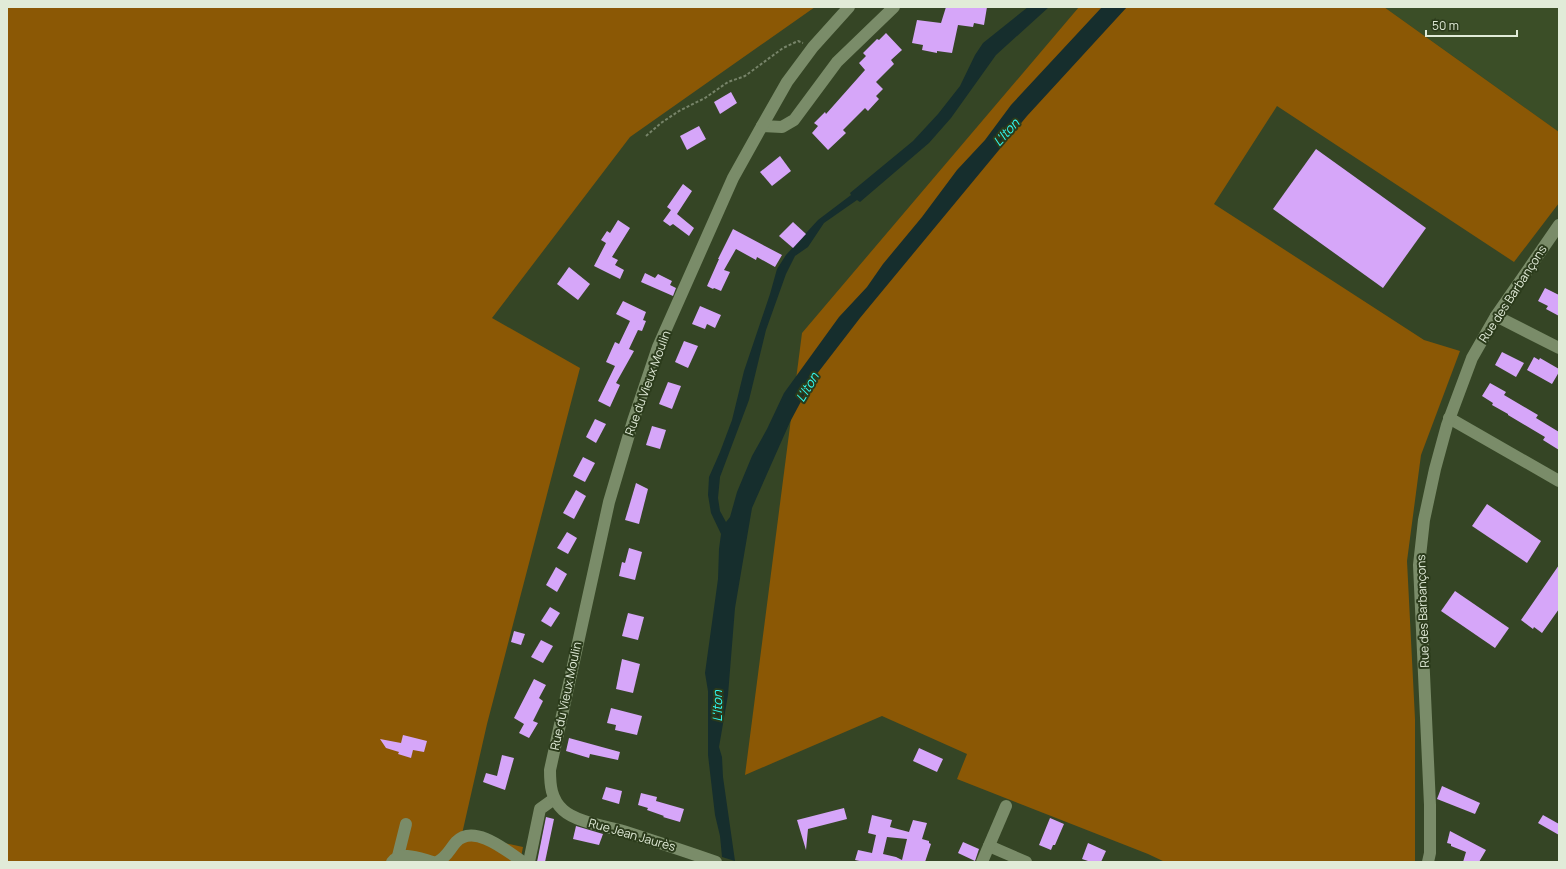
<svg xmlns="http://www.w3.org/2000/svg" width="1566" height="869" font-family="Manrope,sans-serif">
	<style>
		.built { fill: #3b4e27 }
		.green { fill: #8b5805 }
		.water { fill: #162e2d }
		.building { fill: #d6a6f9; fill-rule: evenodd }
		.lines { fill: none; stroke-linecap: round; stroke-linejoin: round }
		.path { stroke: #778469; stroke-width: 2; stroke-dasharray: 3 2; stroke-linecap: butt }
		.street { stroke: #7a8c69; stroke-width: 12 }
		.labels { text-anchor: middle; stroke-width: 4; stroke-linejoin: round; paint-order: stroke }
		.street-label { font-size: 12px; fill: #e1ebd8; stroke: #2b3b1b }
		.water-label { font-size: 13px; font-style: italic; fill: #31fcf4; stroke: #2b3b1b }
	</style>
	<rect width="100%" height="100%" fill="#354525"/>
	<polygon class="built" points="1384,7 1559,7 1559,132"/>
	<g class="green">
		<polygon points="7,7 815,7 630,137 492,318 580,368 487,724 462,834 523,847 520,862 7,862"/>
		<polygon points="1079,7 1384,7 1559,132 1559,203 1514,262 1277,106 1214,204 1424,340 1460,351 1421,455 1407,561 1415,719 1415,862 1317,862 1311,861 1310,862 1165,862 1148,854 957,779 967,754 882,716 745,775 802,333"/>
	</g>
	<polygon class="water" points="1028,7 1049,7 996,55 951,118 929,143 860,202 857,200 824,223 808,247 795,256 786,274 766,330 749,400 720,477 718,498 720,511 726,522 730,517 737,492 752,456 767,429 784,393 839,317 867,287 883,264 922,217 957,170 985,140 1011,105 1102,7 1127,7 1027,116 860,318 813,379 790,422 752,508 735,608 728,695 719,747 722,757 723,777 735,861 722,857 720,836 715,815 708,755 708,691 705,673 718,579 719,549 721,534 711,513 708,495 709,477 720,452 732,420 744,371 770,294 777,269 786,255 818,220 851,195 850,193 913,141 938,114 960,86 975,55 983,43"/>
	<g class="building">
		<polygon points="946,7 987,7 984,25 974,23 973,27 958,25 952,53 937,51 937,53 922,50 923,45 912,43 917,20 941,23"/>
		<polygon points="886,33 902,50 891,60 894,64 876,82 883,89 876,96 879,99 868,111 865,108 843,130 846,133 828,150 812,133 818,126 814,123 825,112 826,114 865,70 859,63 866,56 863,53 877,39 879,40"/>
		<polygon points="731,92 737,103 720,114 714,102"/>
		<polygon points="699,126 706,139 687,150 680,136"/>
		<polygon points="1316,149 1426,228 1383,288 1273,209"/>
		<polygon points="780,156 791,171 772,186 760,172"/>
		<polygon points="683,184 692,191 677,214 694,228 689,236 673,224 670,226 663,221 671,210 667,207"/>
		<polygon points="618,220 630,228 612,257 618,260 615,265 624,270 620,279 594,266 606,243 601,240 607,231 610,233"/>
		<polygon points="793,222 806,234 793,248 779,236"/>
		<polygon points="733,229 782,255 775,267 757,257 756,260 736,249 724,270 730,272 721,291 714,288 713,289 707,286 719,259 718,259"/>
		<polygon points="569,267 590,284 578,300 557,284"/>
		<polygon points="645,273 655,278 658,274 672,281 670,285 676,288 673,296 641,282"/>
		<polygon points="1545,288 1559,295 1559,316 1546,309 1548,306 1538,301"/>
		<polygon points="623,301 646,312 643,320 646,321 642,331 638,330 629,349 634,351 616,383 620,385 610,407 598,401 615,366 606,362 615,342 619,344 630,321 616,314"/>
		<polygon points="700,306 721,315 715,328 707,324 705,329 692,324"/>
		<polygon points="684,341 698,346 688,368 675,362"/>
		<polygon points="1502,352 1524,363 1516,377 1495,365"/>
		<polygon points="1534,357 1539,360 1540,358 1559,369 1559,372 1552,384 1527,370"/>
		<polygon points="668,382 681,386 672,409 659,404"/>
		<polygon points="1490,383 1506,392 1504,395 1538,415 1536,418 1559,432 1559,450 1543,440 1545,437 1508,415 1508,414 1492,405 1493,403 1482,396"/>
		<polygon points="595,419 606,424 596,443 586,437"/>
		<polygon points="652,426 666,430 660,449 646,445"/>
		<polygon points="583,457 595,463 585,482 573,476"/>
		<polygon points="636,483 648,489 639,524 625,520"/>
		<polygon points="576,490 586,496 574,519 563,513"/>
		<polygon points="1487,504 1541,541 1527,563 1472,526"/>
		<polygon points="567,532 577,538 568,554 557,548"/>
		<polygon points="629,548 642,552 635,580 619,576 622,562 625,563"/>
		<polygon points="1559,565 1559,609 1542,633 1534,627 1533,629 1521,620"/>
		<polygon points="556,567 567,574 557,592 546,585"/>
		<polygon points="1455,591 1509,628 1495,648 1441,611"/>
		<polygon points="550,607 560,613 551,627 541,621"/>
		<polygon points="628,613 644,617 638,640 622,636"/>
		<polygon points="514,631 525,634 521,645 511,642"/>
		<polygon points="541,640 553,646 543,663 531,657"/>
		<polygon points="622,659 640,664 633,693 616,689"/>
		<polygon points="534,679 546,685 539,698 543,701 533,721 538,723 529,738 519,733 524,724 514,718"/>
		<polygon points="611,708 642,716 637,735 615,730 616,725 607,723"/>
		<polygon points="403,735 427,741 424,752 413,750 411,758 398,754 399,752 386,748 380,739 401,743"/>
		<polygon points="569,738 620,752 618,760 590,754 589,758 566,751"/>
		<polygon points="919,748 943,759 937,772 913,761"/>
		<polygon points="502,755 514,758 505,790 483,782 486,773 497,776"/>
		<polygon points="1442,786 1480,803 1475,814 1437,799"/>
		<polygon points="606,787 622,791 619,804 602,799"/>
		<polygon points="641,793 657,797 656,801 684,809 680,822 663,817 664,816 647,810 648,808 638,805"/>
		<polygon points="844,808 847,819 808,829 806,850 797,820"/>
		<path d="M 872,815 L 892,820 L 890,827 L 909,832 L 913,820 L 927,823 L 922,839 L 929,841 L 929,843 L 931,844 L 925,862 L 864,862 L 855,860 L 858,850 L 872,853 L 876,835 L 868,833 ZM 887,837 L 907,839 L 902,860 L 896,857 L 883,854 Z"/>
		<polygon points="1543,815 1559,824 1559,835 1538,823"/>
		<polygon points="546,817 554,819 545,862 537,862"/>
		<polygon points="1050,818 1064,824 1055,845 1053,845 1051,850 1039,845"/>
		<polygon points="576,826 603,834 599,845 573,839"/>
		<polygon points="1450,831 1486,850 1479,862 1463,862 1466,852 1451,846 1451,844 1447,843"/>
		<polygon points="963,842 979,849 975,861 958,853"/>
		<polygon points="1088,843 1106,851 1101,862 1091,862 1082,859"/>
	</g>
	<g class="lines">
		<polyline class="path" points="646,136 661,123 679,111 705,98 728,82 745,76 783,48 798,41 803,43"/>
		<g class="street">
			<polyline points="762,126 782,127 794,120 837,62 894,7"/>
			<polyline points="1496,316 1559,348"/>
			<polyline points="1449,418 1559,481"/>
			<polyline points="989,846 1026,862"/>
			<polyline points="398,856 406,824"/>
			<path d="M 392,862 C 401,850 421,859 433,862"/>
			<path d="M 437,862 C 447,857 449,850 456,842 C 474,823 507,851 523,862"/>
			<polyline points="529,862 540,809 554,799"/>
			<path d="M 716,862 C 685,851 654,841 623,831 C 605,826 576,822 563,810 C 551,799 550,785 550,770 L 609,502 L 633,421 L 658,347 L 733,178 L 762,126 L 787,82 L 813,47 L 849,7"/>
			<polyline points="982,862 1006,806"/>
			<polyline points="1428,862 1430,853 1430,805 1419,565 1424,520 1435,469 1447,425 1472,358 1496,316 1559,225"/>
		</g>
	</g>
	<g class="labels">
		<g class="street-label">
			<text transform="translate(1513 294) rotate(-57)" y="4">Rue des Barbançons</text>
			<text transform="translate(648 383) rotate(-70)" y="4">Rue du Vieux Moulin</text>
			<text transform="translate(1423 611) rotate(-92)" y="4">Rue des Barbançons</text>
			<text transform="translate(566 696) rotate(-78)" y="4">Rue du Vieux Moulin</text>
			<text transform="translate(632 835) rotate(16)" y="4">Rue Jean Jaurès</text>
		</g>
		<g class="water-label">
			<text transform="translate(1006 132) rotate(-48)" y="5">L'Iton</text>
			<text transform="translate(807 387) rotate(-59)" y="5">L'Iton</text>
			<text transform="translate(717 706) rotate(-90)" y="5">L'Iton</text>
		</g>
	</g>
	<rect width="1566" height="869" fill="none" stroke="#e1ebd8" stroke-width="16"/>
	<path d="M1426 30v6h91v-6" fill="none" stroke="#e1ebd8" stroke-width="2"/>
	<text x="1432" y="30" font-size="12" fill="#e1ebd8" stroke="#2b3b1b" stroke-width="3" paint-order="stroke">50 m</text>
</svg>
